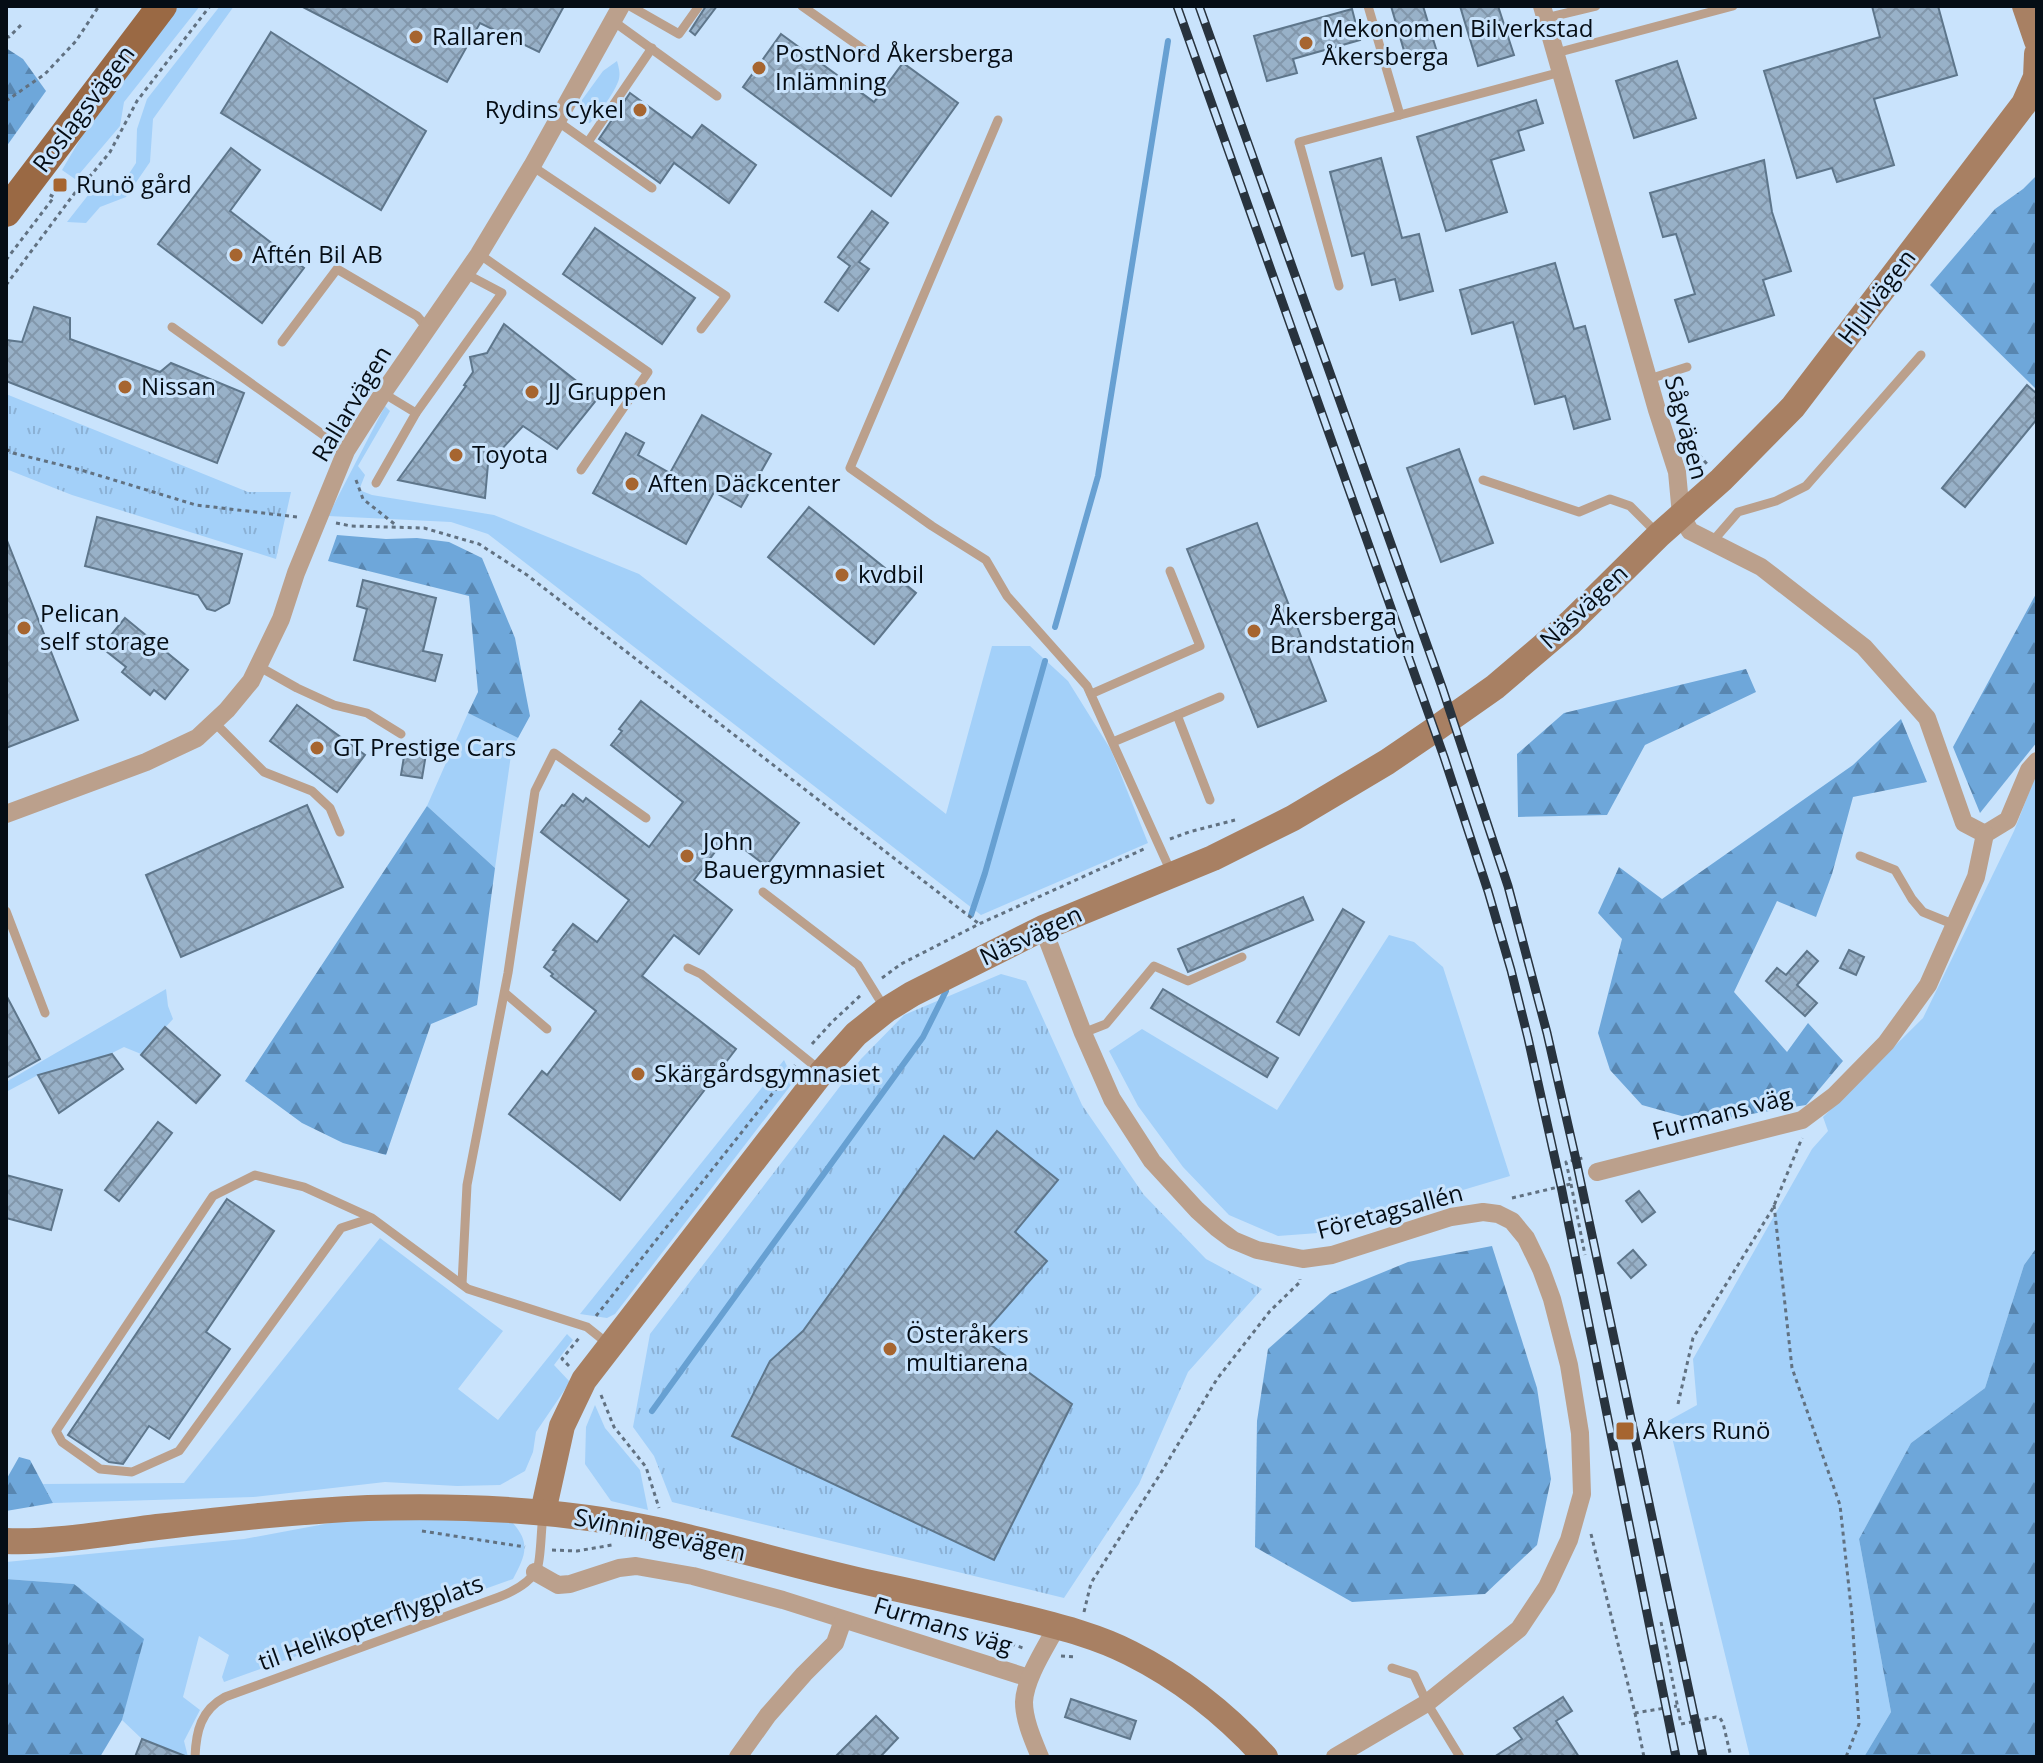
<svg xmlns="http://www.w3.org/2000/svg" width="2043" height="1763" font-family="'Open Sans',sans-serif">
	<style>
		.grass { fill: #a3d0f9 }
		.forest { fill: url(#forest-firs) }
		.park { fill: url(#park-tufts) }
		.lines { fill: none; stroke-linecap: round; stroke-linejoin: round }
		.stream { stroke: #67a0d2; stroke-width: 6 }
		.building { fill: url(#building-cross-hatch); stroke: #5e768b; stroke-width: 2 }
		.path { stroke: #617181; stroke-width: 3; stroke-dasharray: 4 4; stroke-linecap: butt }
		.lane { stroke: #bba08c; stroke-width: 9 }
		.street { stroke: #bba08c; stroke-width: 18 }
		.secondary { stroke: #a88063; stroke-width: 26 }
		.primary { stroke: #9a6944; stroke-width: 30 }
		.rail-casing { stroke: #28333e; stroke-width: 9 }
		.rail { stroke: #c9e3fc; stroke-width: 6; stroke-dasharray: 18; stroke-linecap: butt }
		.poi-dot { fill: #a66530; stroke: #c9e3fc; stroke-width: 3 }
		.labels { text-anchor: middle; stroke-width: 6; stroke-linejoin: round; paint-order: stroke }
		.poi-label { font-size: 24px; fill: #050d15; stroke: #c9e3fc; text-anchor: start }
		.street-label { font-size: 24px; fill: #050d15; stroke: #c9e3fc }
	</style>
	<defs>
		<pattern id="forest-firs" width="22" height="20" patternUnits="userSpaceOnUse" patternTransform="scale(2)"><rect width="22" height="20" fill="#6ea7da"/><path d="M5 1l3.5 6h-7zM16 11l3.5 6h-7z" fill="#5886b0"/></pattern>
		<pattern id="park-tufts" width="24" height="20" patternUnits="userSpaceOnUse" patternTransform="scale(2)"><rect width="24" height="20" fill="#a3d0f9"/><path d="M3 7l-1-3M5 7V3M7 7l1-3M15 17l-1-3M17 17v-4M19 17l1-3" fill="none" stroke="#8bb1d5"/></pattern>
		<pattern id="building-cross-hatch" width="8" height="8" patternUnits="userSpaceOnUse" patternTransform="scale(2)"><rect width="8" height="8" fill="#98b1c8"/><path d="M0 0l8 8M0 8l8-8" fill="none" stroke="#8297ab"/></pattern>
	</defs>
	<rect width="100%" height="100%" fill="#c9e3fc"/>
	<g class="grass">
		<polygon points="174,6 200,6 124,102 120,126 75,179 62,170 105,97"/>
		<polygon points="220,6 234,6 153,119 150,162 126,197 100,207 86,223 67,222 89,194 121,186 136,163 137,129 147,99"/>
		<path d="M 617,61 C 619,68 621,75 618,82 C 613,95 599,113 590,123 L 585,122 L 579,104 L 603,71 Z"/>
		<polygon points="385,406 390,411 358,466 365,475 359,490 372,495 494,515 639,574 946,814 992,646 1030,646 1068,681 1111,750 1148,843 981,915 488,534 451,522 328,516"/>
		<polygon points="468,713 518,738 512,748 495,868 427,806"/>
		<polygon points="2037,772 2037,1247 2024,1265 1985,1388 1911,1443 1859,1539 1891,1712 1864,1757 1750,1757 1668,1421 1697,1405 1693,1359 1812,1149 1828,1131 1823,1117 1923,1018 2014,831"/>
		<polygon points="1389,935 1414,942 1443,967 1510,1176 1318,1233 1278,1236 1229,1215 1183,1167 1138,1106 1109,1051 1142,1029 1277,1110"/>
		<polygon points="166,989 168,1006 173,1019 141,1054 124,1047 108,1055 38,1075 6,1092 6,1082"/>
		<polygon points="784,1060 794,1081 615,1314 607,1318 580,1314"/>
		<polygon points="380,1238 503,1331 458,1389 498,1420 567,1334 573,1340 554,1365 570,1382 536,1432 533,1452 525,1471 500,1485 457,1486 385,1482 253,1497 53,1503 43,1484 184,1483"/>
		<polygon points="595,1405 605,1428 640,1470 648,1510 611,1501 585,1464 586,1427"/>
		<path d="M 471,1519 L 511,1521 C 532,1543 525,1556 513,1579 L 224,1682 L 222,1677 L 229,1655 L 199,1636 L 183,1697 L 200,1710 L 184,1741 L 188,1757 L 182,1757 L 142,1739 L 122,1720 L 126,1704 L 74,1584 L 6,1579 L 6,1562 L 244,1539 L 341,1521 Z"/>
	</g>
	<g class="forest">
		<polygon points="6,48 23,59 46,91 6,147"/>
		<polygon points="2037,175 2037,390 1930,285 1995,209 2023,189"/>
		<polygon points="337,535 386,539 417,538 449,542 482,558 515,638 530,716 518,738 468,713 478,692 469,596 328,561"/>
		<polygon points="2037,592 2037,742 1980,813 1953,747"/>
		<polygon points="1746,669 1756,692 1645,745 1607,815 1518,817 1517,754 1564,713"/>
		<polygon points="1901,719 1927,782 1853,797 1832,874 1816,917 1777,901 1734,992 1787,1052 1808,1023 1843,1061 1806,1105 1703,1122 1642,1105 1610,1070 1598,1033 1622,939 1598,913 1619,867 1662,899 1853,765"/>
		<polygon points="427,806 495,868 477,1005 431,1024 386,1155 343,1143 302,1123 245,1081"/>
		<polygon points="1492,1246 1537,1388 1551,1479 1537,1545 1485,1594 1352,1602 1255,1547 1257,1421 1268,1349 1330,1294 1408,1262"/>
		<polygon points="2037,1247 2037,1757 1864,1757 1891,1712 1859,1539 1911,1443 1985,1388 2024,1265"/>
		<polygon points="19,1457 30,1460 53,1503 6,1511 6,1480"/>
		<polygon points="6,1579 74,1584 144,1639 122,1720 100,1757 6,1757"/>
	</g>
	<g class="park">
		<polygon points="6,394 248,492 291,492 276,559 72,495 6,469"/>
		<polygon points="1001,974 1026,981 1082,1105 1144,1195 1206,1259 1262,1289 1188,1372 1139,1484 1064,1598 672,1502 654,1456 633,1427 650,1334 861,1059 904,1015"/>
	</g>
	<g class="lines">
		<g class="stream">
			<polyline points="1055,627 1098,476 1168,41"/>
			<polyline points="971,915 985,873 1045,661"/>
			<polyline points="652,1411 923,1037 946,991"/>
		</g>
	</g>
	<g class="building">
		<polygon points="301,6 564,6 539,52 480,23 447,82"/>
		<polygon points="706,6 717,6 695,35 690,31"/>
		<polygon points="1391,6 1423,6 1437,52 1407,61"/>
		<polygon points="1460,6 1498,6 1514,55 1478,66"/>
		<polygon points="1872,6 1938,6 1957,75 1874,99 1894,165 1837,182 1832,168 1797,178 1764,71 1880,37"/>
		<polygon points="1352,9 1360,40 1293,59 1297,73 1267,81 1254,36"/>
		<polygon points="271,32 426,131 381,210 221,113"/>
		<polygon points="781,34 874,102 903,63 958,103 891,196 743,87"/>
		<polygon points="1677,61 1696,118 1634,138 1616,81"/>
		<polygon points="630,93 692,138 702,125 756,165 729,203 674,163 660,183 599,139"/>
		<polygon points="1536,100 1543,123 1518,131 1524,150 1491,160 1507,212 1446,231 1417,137"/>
		<polygon points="231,148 260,170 230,211 304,268 262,323 158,244"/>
		<polygon points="1381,158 1402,238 1419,234 1433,291 1400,300 1395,279 1372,285 1364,253 1352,256 1330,172"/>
		<polygon points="1764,160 1772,212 1791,271 1763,280 1774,315 1689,342 1675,300 1695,294 1676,234 1663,237 1650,193"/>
		<polygon points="872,211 888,223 859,262 869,269 838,311 825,302 850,266 838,257"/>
		<polygon points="595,228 695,298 662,344 563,274"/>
		<polygon points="1555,263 1574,329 1585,326 1610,419 1574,429 1565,396 1535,404 1513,322 1472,334 1460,290"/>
		<polygon points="34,307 70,318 70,339 160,372 171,363 244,393 217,463 6,381 6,340 22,342"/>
		<polygon points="504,324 598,398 557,449 523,426 488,464 485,498 398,480 466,386 464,385 473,372 470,357 487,353"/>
		<polygon points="2027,385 2037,394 2037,419 1965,507 1942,488"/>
		<polygon points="702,415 771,454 741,507 714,492 686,544 593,493 626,433 644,443 638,455 670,473"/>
		<polygon points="1459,449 1493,543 1441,562 1407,468"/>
		<polygon points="809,507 916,593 874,644 768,557"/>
		<polygon points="97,517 242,554 229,603 215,611 207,609 198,595 85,566"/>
		<polygon points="1257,523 1326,701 1258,727 1187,549"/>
		<polygon points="6,538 78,720 6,748"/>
		<polygon points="363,580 436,598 423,651 442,655 435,681 354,660 367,609 357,606"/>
		<polygon points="125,618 188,670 165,699 154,690 150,695 122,672 126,667 101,647"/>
		<polygon points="641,701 799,823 766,866 727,836 694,880 732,910 699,954 674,935 642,976 736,1049 620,1200 509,1114 542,1071 547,1075 596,1011 551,976 553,974 544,967 556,951 553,950 573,924 597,942 629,900 541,832 562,805 564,806 573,794 583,802 586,798 649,847 683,802 611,745 622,731 619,729"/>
		<polygon points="297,705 365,755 337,792 270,741"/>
		<polygon points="406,744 427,748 422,778 401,775"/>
		<polygon points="307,805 343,887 181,957 146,875"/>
		<polygon points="1303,897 1313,920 1188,972 1178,949"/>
		<polygon points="1343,909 1364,922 1299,1035 1277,1022"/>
		<polygon points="1849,950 1864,957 1856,975 1840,968"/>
		<polygon points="1807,951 1818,961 1797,985 1817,1003 1805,1016 1766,981 1777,968 1786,975"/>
		<polygon points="1163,989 1278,1058 1267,1077 1151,1008"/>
		<polygon points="6,995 40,1059 6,1078"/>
		<polygon points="165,1027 220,1075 196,1103 141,1055"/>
		<polygon points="112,1054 123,1069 59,1113 38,1075"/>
		<polygon points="158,1122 172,1133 119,1201 105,1190"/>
		<polygon points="997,1131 1058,1180 1015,1232 1047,1261 980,1337 1072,1404 994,1560 732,1436 770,1361 803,1331 944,1136 974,1159"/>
		<polygon points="6,1175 62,1190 51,1230 6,1218"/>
		<polygon points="1639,1191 1655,1212 1642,1222 1626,1201"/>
		<polygon points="227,1199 274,1231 206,1332 230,1349 169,1439 149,1426 123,1464 109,1462 68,1435"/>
		<polygon points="1633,1250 1646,1265 1631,1278 1618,1263"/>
		<polygon points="1563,1697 1572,1711 1556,1721 1579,1757 1494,1757 1522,1739 1514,1728"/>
		<polygon points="1071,1699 1136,1721 1130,1739 1065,1717"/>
		<polygon points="876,1716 898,1738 880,1757 835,1757"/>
		<polygon points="142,1739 185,1756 185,1757 135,1757"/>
	</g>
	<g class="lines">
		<g class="path">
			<polyline points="6,36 9,37 22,24"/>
			<polyline points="6,101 45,74 76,41 99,6"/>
			<polyline points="6,260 54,197 48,194"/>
			<polyline points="6,285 80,186 92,174 110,152 137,101 210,6"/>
			<polyline points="1688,443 1707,464"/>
			<polyline points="6,449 13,453 81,470 196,505 297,517"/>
			<polyline points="356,480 363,499 397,526"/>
			<polyline points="336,523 351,526 424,528 479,544 527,575 978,923"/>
			<polyline points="1170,839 1189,832 1235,820"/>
			<polyline points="882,978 901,964 979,924 1144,849"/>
			<polyline points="812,1044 832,1022 861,995"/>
			<polyline points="1571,1184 1585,1255"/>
			<polyline points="1512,1198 1571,1184 1566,1162 1583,1158"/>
			<polyline points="1774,1205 1792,1368 1840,1505 1852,1616 1859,1724 1846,1757"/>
			<polyline points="596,1316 795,1065"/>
			<polyline points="569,1366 562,1359 579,1338"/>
			<polyline points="601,1395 614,1427 646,1467 659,1508"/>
			<polyline points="1678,1404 1693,1338 1773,1208 1802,1138"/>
			<polyline points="422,1531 525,1547"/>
			<polyline points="1591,1534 1635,1713 1677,1706"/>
			<polyline points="552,1550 577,1551 612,1545"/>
			<polyline points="1084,1612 1091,1583 1159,1476 1217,1379 1270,1311 1300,1282 1300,1279"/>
			<polyline points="1661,1622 1681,1724 1716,1717 1720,1718 1723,1723 1731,1757"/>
			<polyline points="981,1633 1023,1648"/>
			<polyline points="1061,1656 1077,1657"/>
			<polyline points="1635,1713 1644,1757"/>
		</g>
		<g class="lane">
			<polyline points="630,6 679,34 699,6"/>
			<polyline points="802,6 873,56"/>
			<polyline points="1368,6 1400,115"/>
			<polyline points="1546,18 1596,6"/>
			<polyline points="613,21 717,96"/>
			<polyline points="1556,53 1733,6"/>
			<polyline points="998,120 850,468 932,526 986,560 1007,596 1087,686 1171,872"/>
			<polyline points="557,121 652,188"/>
			<polyline points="588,142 652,48"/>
			<polyline points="532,166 726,296 701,329"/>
			<polyline points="479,254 648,372 581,470"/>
			<polyline points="1339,286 1299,142 1561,72"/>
			<polyline points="172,327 346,451"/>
			<polyline points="282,342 337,269 417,316 428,329"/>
			<polyline points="1649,379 1687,367"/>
			<polyline points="383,393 416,413"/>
			<polyline points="1483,480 1579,512 1610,499 1630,506 1657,533"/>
			<polyline points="376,483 416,413 502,293 466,274"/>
			<polyline points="1712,542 1738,512 1776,501 1806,486 1921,355"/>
			<polyline points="258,666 297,688 334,705 367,713 401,734"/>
			<polyline points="1091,694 1200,646 1170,571"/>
			<polyline points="1177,715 1210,800"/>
			<polyline points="214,722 264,772 312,791 330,808 340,832"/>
			<polyline points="1113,742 1220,697"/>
			<polyline points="1860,856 1895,870 1912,899 1923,912 1955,925"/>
			<polyline points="763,892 858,965 884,1007"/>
			<polyline points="6,911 45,1013"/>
			<polyline points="688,968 701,974 821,1071"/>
			<polyline points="505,993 547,1029"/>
			<polyline points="1083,1033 1106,1024 1154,966 1188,981 1242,957"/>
			<polyline points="372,1218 304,1187 255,1175 213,1196 56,1431 62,1442 100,1469 132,1472 179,1451 341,1228 372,1218 468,1289 587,1327 607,1343"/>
			<polyline points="462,1284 467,1185 508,973 535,791 554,753 646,818"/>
			<polyline points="1392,1668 1414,1675 1427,1703 1460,1757"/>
			<path d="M 195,1757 C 196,1731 201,1710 225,1697 L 499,1597 C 512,1592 530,1583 537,1569 C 541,1561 541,1527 543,1516"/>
		</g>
		<g class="street">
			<polyline points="1542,6 1657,410 1677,472 1681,515 1690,531 1761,567 1864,647 1927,718 1964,823 1985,834"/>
			<polyline points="6,814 146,762 197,738 227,710 251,681 281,619 296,573 346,451 383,393 479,254 532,166 621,6"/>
			<polyline points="1985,834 2008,820 2029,770 2037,761"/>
			<polyline points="1043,928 1083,1033 1112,1099 1152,1161 1197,1210 1217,1228 1233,1240 1257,1250 1303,1259 1332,1255 1451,1217 1483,1212 1498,1214 1512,1221 1526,1238 1541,1269 1552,1299 1569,1365 1580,1433 1582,1494 1569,1540 1547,1587 1519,1629 1427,1703 1335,1757"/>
			<polyline points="1597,1172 1802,1120 1834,1096 1886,1043 1928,985 1976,877 1985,834"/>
			<polyline points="535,1572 558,1585 570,1584 619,1568 636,1566 693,1576 783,1600 1029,1678"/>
			<polyline points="738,1757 768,1715 804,1674 835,1643 843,1620"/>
			<path d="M 1040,1757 C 1033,1740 1024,1720 1024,1702 C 1025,1678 1046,1647 1057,1626"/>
		</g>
		<g class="secondary">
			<polyline points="2025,6 2037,41"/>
			<polyline points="543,1512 562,1426 584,1380 822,1072 856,1034 886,1010 912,994 1043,928 1213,858 1293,818 1387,762 1434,730 1495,687 1570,623 1659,535 1721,480 1793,407 2024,104 2036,77 2037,54"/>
			<path d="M 6,1541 C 53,1543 110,1533 157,1527 C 227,1519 298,1511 368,1508 C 463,1505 565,1510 657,1530 C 730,1546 802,1568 875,1584 C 923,1594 970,1605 1017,1616 C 1056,1626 1095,1635 1130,1653 C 1182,1679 1226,1714 1265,1757"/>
		</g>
		<polyline class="primary" points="6,212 162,6"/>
		<g class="rail-casing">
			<g id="rail">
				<polyline points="1177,6 1444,757 1488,891 1511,970 1528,1038 1561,1186 1676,1757"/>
				<polyline points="1199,6 1442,687 1508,886 1547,1033 1576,1160 1703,1757"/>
			</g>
		</g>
		<use href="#rail" class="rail"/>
	</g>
	<g class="poi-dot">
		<circle cx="416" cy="37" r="8"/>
		<circle cx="1306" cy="43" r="8"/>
		<circle cx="759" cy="68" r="8"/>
		<circle cx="640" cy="110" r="8"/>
		<rect x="52" y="177" width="16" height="16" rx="4"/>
		<circle cx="236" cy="255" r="8"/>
		<circle cx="125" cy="387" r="8"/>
		<circle cx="532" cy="392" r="8"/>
		<circle cx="456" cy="455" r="8"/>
		<circle cx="632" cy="484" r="8"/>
		<circle cx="842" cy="575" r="8"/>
		<circle cx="24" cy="628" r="8"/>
		<circle cx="1254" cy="631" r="8"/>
		<circle cx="317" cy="748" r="8"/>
		<circle cx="687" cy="856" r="8"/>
		<circle cx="638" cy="1074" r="8"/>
		<circle cx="890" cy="1349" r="8"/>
		<rect x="1615" y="1421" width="20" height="20" rx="4"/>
	</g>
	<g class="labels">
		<g class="poi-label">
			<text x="1322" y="37">Mekonomen Bilverkstad<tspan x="1322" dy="28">Åkersberga</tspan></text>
			<text x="432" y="45">Rallaren</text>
			<text x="775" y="62">PostNord Åkersberga<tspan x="775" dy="28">Inlämning</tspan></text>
			<text x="624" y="118" text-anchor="end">Rydins Cykel</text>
			<text x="76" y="193">Runö gård</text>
			<text x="252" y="263">Aftén Bil AB</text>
			<text x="141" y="395">Nissan</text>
			<text x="548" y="400">JJ Gruppen</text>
			<text x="472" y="463">Toyota</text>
			<text x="648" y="492">Aften Däckcenter</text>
			<text x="858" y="583">kvdbil</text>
			<text x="40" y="622">Pelican<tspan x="40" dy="28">self storage</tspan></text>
			<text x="1270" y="625">Åkersberga<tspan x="1270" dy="28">Brandstation</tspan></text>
			<text x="333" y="756">GT Prestige Cars</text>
			<text x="703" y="850">John<tspan x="703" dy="28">Bauergymnasiet</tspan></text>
			<text x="654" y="1082">Skärgårdsgymnasiet</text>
			<text x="906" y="1343">Österåkers<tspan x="906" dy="28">multiarena</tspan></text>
			<text x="1643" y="1439">Åkers Runö</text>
		</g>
		<g class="street-label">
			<text transform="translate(84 109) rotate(-53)" y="8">Roslagsvägen</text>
			<text transform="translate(1877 297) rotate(-53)" y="8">Hjulvägen</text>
			<text transform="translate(352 404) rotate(-59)" y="8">Rallarvägen</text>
			<text transform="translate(1686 428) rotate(75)" y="8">Sågvägen</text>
			<text transform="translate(1584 607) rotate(-43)" y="8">Näsvägen</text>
			<text transform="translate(1031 936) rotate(-25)" y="8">Näsvägen</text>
			<text transform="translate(1722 1114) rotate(-15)" y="8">Furmans väg</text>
			<text transform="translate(1390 1212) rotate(-15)" y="8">Företagsallén</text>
			<text transform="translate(660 1535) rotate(12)" y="8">Svinningevägen</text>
			<text transform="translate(371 1623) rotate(-20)" y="8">til Helikopterflygplats</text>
			<text transform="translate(943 1626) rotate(17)" y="8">Furmans väg</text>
		</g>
	</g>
	<rect width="2043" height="1763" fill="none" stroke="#050d15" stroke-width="16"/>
</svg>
